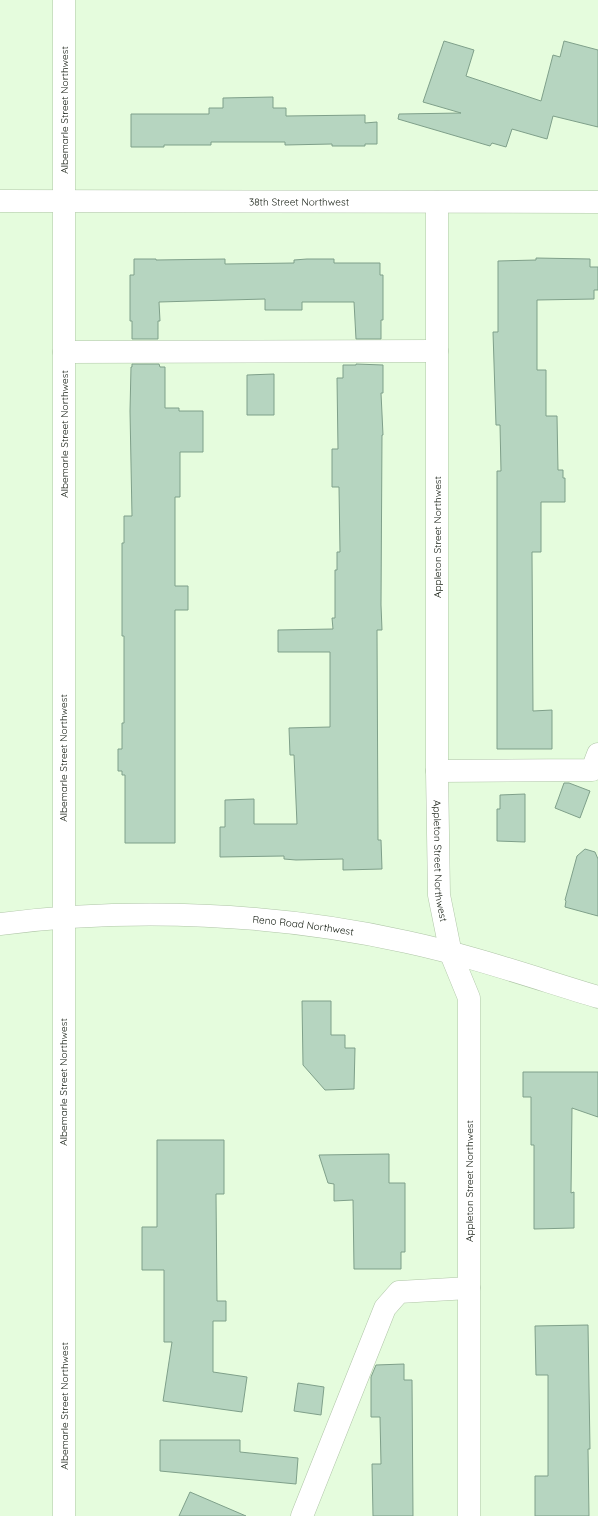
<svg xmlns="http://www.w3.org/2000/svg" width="598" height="1516" font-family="Quicksand,sans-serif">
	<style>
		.building { fill: #b6d5c0; stroke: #7fa08a }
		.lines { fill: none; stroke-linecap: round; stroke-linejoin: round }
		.minor-casing { stroke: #afc5a7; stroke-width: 23 }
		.major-casing { stroke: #afc5a7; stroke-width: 23 }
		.minor { stroke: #fff; stroke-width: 22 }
		.major { stroke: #fff; stroke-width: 22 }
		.labels { text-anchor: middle; stroke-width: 4; stroke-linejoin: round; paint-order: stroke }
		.street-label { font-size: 10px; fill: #10180d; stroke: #fff }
	</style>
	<rect width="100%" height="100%" fill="#e5fcdd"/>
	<g class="building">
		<polygon points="444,41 474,50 466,76 541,101 553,55 560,57 564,41 598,50 598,127 553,116 547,139 512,129 506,147 492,143 490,146 398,119 399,114 461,113 423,102"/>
		<polygon points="273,97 273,108 286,108 286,116 365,115 365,123 377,122 377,144 365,144 365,146 332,146 332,144 285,145 285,142 211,142 211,145 164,145 164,147 131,147 131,114 209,114 209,108 223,108 223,98"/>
		<polygon points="536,258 590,259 590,267 598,267 598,290 594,290 594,299 537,300 537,370 546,370 546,416 557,416 558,470 563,470 563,478 565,478 565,502 541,502 541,552 532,552 532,554 533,711 552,710 552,749 497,749 497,471 501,471 500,425 496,425 493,332 498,332 498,261 536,260"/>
		<polygon points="134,259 156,259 156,260 225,259 225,264 294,263 294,260 307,259 334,259 334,263 380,263 380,275 383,275 383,320 381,320 381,339 356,339 354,302 302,302 302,310 265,310 265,299 159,302 160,321 158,321 158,339 132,339 132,321 130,321 130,275 134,275"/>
		<polygon points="132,364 159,364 160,367 165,367 165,408 179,408 179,411 203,411 203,452 180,452 180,497 175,497 175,586 188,586 188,610 175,610 175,843 125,843 125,775 122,775 122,771 118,771 118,749 122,749 122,723 124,723 124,636 122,636 122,543 124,543 124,516 132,516 130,411 131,367 132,367"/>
		<polygon points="356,364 383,365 383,393 381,393 383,435 382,435 381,605 382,630 377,630 378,840 381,840 382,869 343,870 343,859 296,860 284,859 284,856 220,857 220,827 225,827 225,800 254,799 254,824 297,824 294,755 290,755 289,728 330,727 330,652 278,652 278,630 333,629 332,618 335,618 335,570 337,570 337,552 340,552 339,487 332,487 332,449 338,449 337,378 343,378 343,365 356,365"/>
		<polygon points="274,374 274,415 247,415 247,375"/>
		<polygon points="564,783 569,783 590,791 580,818 555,808"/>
		<polygon points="525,794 525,842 497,841 497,809 500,809 500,795"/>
		<polygon points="585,849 595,852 598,859 598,916 565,907 566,901 565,900 577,856"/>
		<polygon points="302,1001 331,1001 331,1035 345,1035 345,1048 355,1048 354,1089 325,1090 303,1065"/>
		<polygon points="523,1072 598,1072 598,1117 572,1108 571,1193 574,1192 574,1228 534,1229 534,1145 531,1145 531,1097 523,1097"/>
		<polygon points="157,1140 224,1140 224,1194 216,1194 217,1301 226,1301 226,1321 213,1321 213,1372 247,1377 242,1412 163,1401 172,1342 164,1342 164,1270 142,1270 142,1227 157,1227"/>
		<polygon points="389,1154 389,1183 405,1183 405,1252 401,1252 401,1269 354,1269 353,1200 334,1201 334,1184 328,1183 319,1155"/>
		<polygon points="588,1325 590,1449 588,1449 589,1516 535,1516 535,1476 548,1476 548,1375 536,1375 535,1326"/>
		<polygon points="404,1364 404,1380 412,1380 413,1516 373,1516 372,1464 381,1464 380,1417 371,1417 371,1377 376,1365"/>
		<polygon points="298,1383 324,1387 321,1415 294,1411"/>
		<polygon points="160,1440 240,1440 240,1452 298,1458 296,1484 160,1471"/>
		<polygon points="190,1492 246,1516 179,1516"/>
	</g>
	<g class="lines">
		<g class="minor-casing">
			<g id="minor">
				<path id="s1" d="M 0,201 L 598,202"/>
				<path id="s2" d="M 437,202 L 437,771 L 439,895 L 451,954 L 469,998 L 469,1516"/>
				<polyline points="64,352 437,351"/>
				<polyline points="437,771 592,770 598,754"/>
				<polyline points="64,1516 64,0"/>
				<polyline points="302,1516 385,1308 399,1292 469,1288"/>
			</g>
		</g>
		<g class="major-casing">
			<g id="major">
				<path id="s3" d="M 0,924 C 133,907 277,913 407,942 C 472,956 535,978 598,997"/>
			</g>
		</g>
		<use href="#minor" class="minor"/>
		<use href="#major" class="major"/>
	</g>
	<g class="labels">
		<g class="street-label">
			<text transform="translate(64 110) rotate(-90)" y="4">Albemarle Street Northwest</text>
			<text dy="4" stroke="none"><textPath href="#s1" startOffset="299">38th Street Northwest</textPath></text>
			<text transform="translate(64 434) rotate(-90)" y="4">Albemarle Street Northwest</text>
			<text transform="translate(437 537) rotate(-90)" y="4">Appleton Street Northwest</text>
			<text transform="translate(63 758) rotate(-90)" y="4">Albemarle Street Northwest</text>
			<text dy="4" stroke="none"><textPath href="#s2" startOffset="659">Appleton Street Northwest</textPath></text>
			<text dy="4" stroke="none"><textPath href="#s3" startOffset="304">Reno Road Northwest</textPath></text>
			<text transform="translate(63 1082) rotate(-90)" y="4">Albemarle Street Northwest</text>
			<text transform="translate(469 1181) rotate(-90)" y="4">Appleton Street Northwest</text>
			<text transform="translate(64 1406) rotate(-90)" y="4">Albemarle Street Northwest</text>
		</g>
	</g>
</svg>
